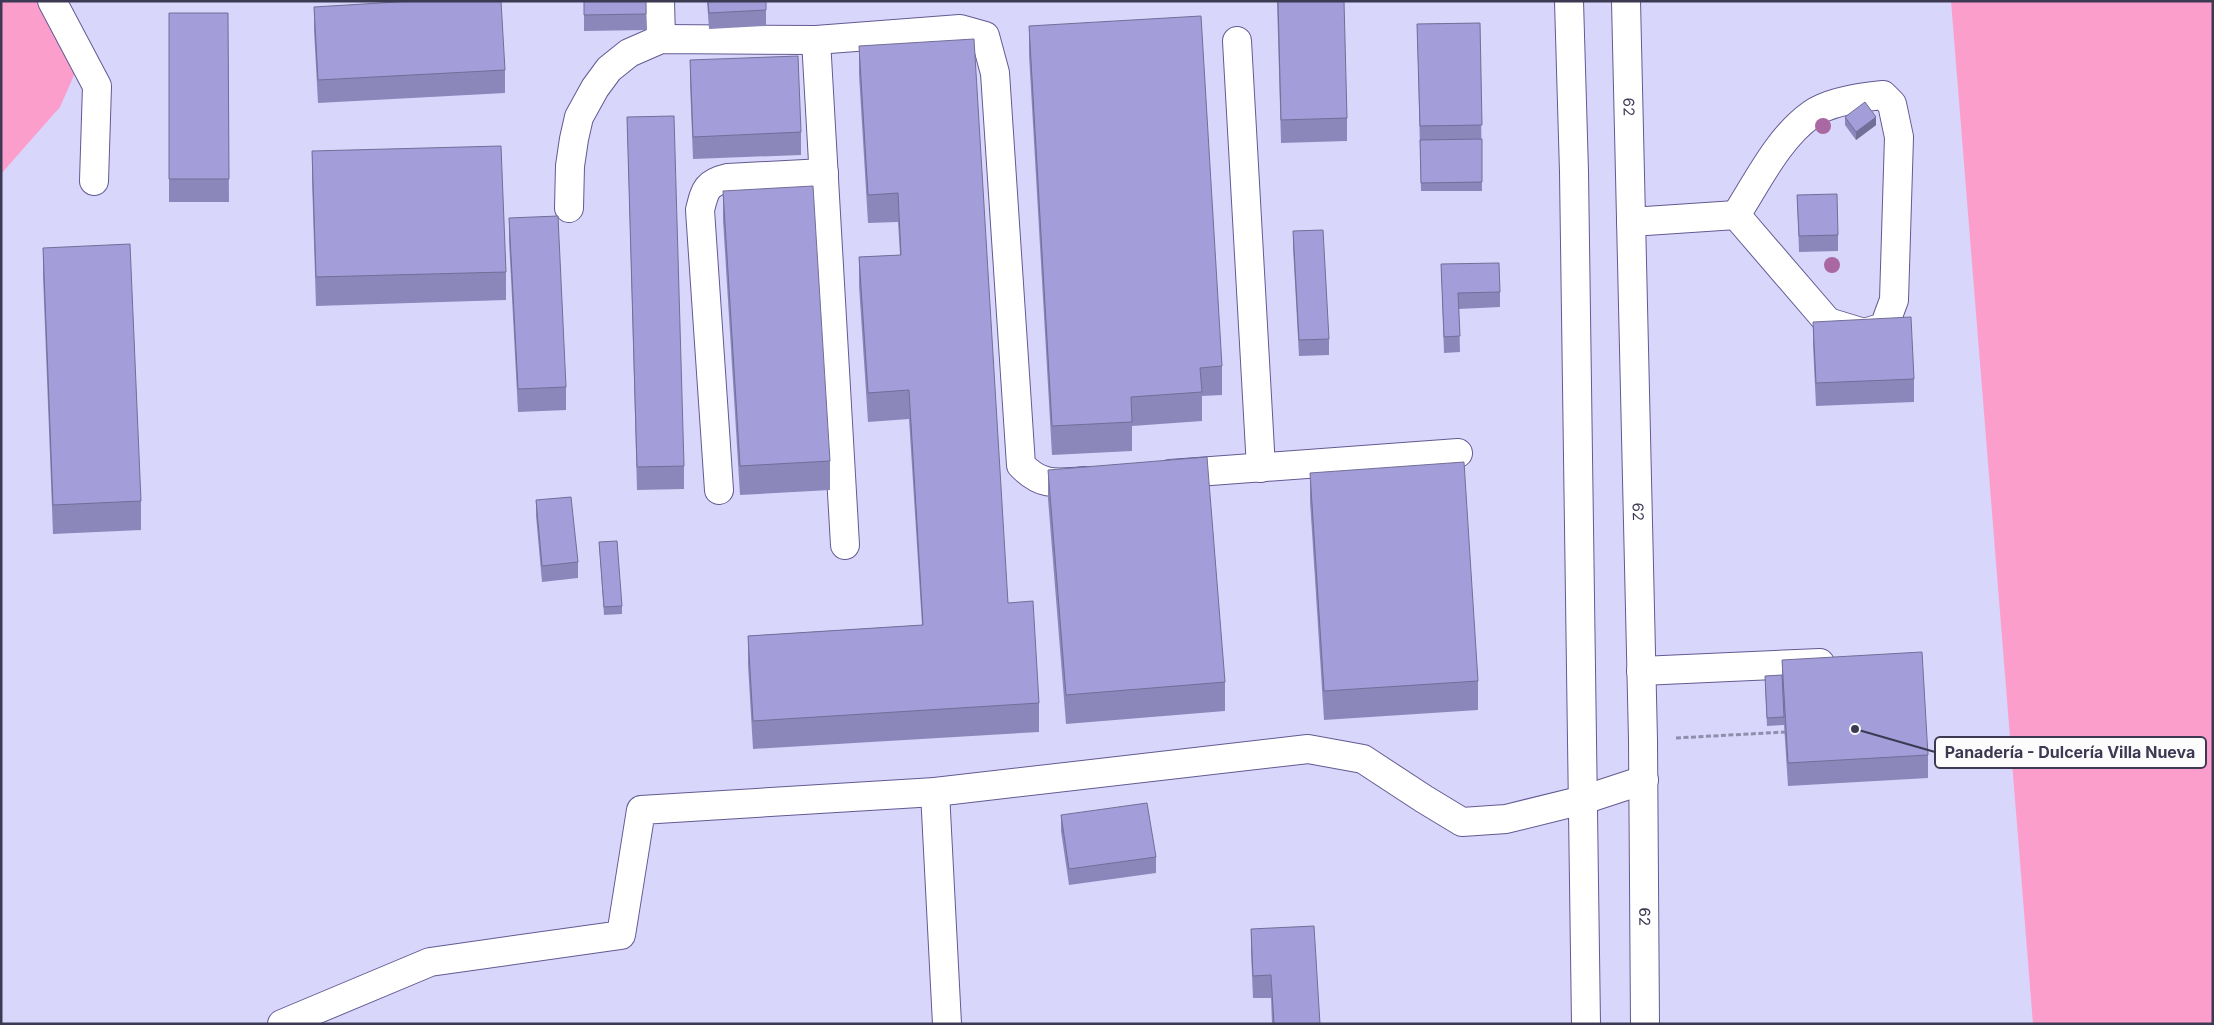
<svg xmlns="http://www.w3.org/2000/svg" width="2214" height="1025" font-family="Inter,sans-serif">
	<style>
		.green { fill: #fc9ecc }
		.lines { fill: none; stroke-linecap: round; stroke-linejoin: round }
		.minor-casing { stroke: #625a92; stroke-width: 30 }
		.path { stroke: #908dad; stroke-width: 3; stroke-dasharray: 5 2.5; stroke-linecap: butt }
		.minor { stroke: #fff; stroke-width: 28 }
		.tree { fill: #a968a1 }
		.wall { fill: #8c87bb }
		.shaded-wall { fill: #726e98 }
		.building { fill: #a39dd9; stroke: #726e98 }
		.labels { text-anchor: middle; stroke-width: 4; stroke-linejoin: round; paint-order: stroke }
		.street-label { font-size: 15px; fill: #3c3953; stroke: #fcfcfc }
		.leader { fill: none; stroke: #3c3953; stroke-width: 2 }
		.callout-dot { fill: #3c3953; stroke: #fcfcfc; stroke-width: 2 }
		.callout { fill: #fcfcfc; stroke: #3c3953; stroke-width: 2 }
		.callout-label { font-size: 16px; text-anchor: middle; font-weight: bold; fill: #3c3953 }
	</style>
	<rect width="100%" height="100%" fill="#d9d6fc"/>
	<g class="green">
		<polygon points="1,1 35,1 42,7 75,73 60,107 1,174"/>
		<polygon points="1951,1 2213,1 2213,1024 2033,1024"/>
	</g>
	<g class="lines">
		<g class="minor-casing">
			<g id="minor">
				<polyline points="52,1 97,86 94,181"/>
				<polyline points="660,1 661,39"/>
				<polyline points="1569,1 1574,172 1586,1024"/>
				<path id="s1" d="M 1626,1 L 1643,740 L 1645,1024"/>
				<polyline points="816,40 845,545"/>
				<polyline points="1237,41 1261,468"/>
				<path d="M 1883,95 L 1892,104 L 1899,137 L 1894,300 L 1884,327 L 1864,333 L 1828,322 L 1736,215 C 1758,181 1778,138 1812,114 C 1829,102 1862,97 1883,95 Z"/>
				<path d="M 569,208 L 570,166 L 574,139 L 579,117 L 595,88 L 609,69 L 629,53 L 661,39 L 816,40 L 960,29 L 985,36 L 995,73 L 1021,465 C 1042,487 1057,483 1085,481"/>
				<polyline points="1631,222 1736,215"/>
				<polyline points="1170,474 1458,453"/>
				<path d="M 719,490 L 700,210 C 705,190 706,183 728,178 L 824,173"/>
				<polyline points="1641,671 1820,663"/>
				<polyline points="935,792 947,1024"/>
				<polyline points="282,1024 430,962 621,935 641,810 935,792 1308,749 1363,759 1424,799 1462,822 1506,819 1583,800 1644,780"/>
			</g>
		</g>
		<polyline class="path" points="1676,738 1785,732"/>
		<use href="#minor" class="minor"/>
	</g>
	<g class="tree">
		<circle cx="1823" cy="126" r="8"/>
		<circle cx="1832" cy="265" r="8"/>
	</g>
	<g class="wall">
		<polygon points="584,1 646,1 646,30 584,31"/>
		<polygon points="707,1 766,1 766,26 709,29"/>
		<polygon points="1277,1 1347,118 1347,141 1281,143"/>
		<polygon points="314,7 505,70 505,93 318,103 314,30"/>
		<polygon points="169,13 228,13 229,202 169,202"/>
		<polygon points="1480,23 1482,191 1421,191 1417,24"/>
		<polygon points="1029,26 1222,366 1222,395 1202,396 1202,421 1132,426 1132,451 1052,455 1029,55"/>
		<polygon points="859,46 1008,603 1039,703 1039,732 753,749 748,665 748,636 922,625 909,419 868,422 859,286 859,257 900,255 898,222 868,223 859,75"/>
		<polygon points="690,60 801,132 801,155 693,159 690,83"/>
		<polygon points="627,117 684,466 684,489 637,490"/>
		<polygon points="1845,117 1876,125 1856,140 1845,125"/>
		<polygon points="312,151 506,272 506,300 316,306 312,180"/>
		<polygon points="723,191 830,461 830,490 740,495 723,220"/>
		<polygon points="1797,195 1838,235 1838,251 1799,252"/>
		<polygon points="509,218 566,387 566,410 518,412 509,241"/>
		<polygon points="1293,231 1329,339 1329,355 1299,356 1293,247"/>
		<polygon points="43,248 141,501 141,530 53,534 43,276"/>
		<polygon points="1441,264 1500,292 1500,307 1459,309 1460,352 1444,353"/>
		<polygon points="1813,322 1914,379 1914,402 1816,406 1813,345"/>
		<polygon points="1048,470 1225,682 1225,711 1066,724 1048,499"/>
		<polygon points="1310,473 1478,681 1478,710 1324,720 1310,501"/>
		<polygon points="536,500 578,562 578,578 542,582 536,516"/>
		<polygon points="599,542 622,606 622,614 604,615"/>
		<polygon points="1782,660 1928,755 1928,778 1788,786 1784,725 1767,726 1765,684 1765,676 1782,675"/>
		<polygon points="1061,815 1156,857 1156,873 1069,885 1061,831"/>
		<polygon points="1251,929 1320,1024 1272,1024 1271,998 1253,998 1251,952"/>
	</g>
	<polygon class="shaded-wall" points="1876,117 1876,125 1856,140 1856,132"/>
	<g class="building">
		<polygon points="413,1 501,1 505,70 318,80 314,7"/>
		<polygon points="584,1 646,1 646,14 584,15"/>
		<polygon points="708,1 766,1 766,10 709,13"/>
		<polygon points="1278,1 1344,1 1347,118 1281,120"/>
		<polygon points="169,13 228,13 229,179 169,179"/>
		<polygon points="1201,16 1222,366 1200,368 1202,392 1131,397 1132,422 1052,426 1029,26"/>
		<polygon points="1480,23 1482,125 1420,126 1417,24"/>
		<polygon points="974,39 1008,603 1033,601 1039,703 753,721 748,636 923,625 909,390 868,393 859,257 901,255 898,193 868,195 859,46"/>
		<polygon points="798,56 801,132 693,137 690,60"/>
		<polygon points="1865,102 1876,117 1856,132 1845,117"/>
		<polygon points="674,116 684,466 637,467 627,117"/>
		<polygon points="1482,139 1482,182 1421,183 1420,140"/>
		<polygon points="501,146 506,272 316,277 312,151"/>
		<polygon points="813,186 830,461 740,466 723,191"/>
		<polygon points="1837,194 1838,235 1799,236 1797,195"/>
		<polygon points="558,216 566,387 518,389 509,218"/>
		<polygon points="1323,230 1329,339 1299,340 1293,231"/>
		<polygon points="130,244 141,501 53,505 43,248"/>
		<polygon points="1499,263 1500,292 1458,293 1460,336 1444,337 1441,264"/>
		<polygon points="1911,317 1914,379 1816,383 1813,322"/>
		<polygon points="1207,457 1225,682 1066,695 1048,470"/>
		<polygon points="1464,462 1478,681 1324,691 1310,473"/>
		<polygon points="571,497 578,562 542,566 536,500"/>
		<polygon points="617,541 622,606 604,607 599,542"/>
		<polygon points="1922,652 1928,755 1788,763 1782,660"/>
		<polygon points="1782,675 1784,717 1767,718 1765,676"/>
		<polygon points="1147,803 1156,857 1069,869 1061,815"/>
		<polygon points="1314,926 1320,1024 1274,1024 1271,975 1253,976 1251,929"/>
	</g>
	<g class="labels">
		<g class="street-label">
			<text dy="5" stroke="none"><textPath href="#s1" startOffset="106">62</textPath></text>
			<text dy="5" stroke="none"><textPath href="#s1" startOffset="511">62</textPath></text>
			<text dy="5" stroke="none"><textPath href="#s1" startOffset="916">62</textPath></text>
		</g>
	</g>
	<path class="leader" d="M1855 729L1935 752"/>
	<circle class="callout-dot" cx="1855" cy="729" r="5"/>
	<rect class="callout" x="1935" y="737" width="271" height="31" rx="5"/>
	<g class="callout-label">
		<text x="2070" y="758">Panadería - Dulcería Villa Nueva</text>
	</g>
	<rect width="2214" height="1025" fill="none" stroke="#3c3953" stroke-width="5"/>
</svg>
